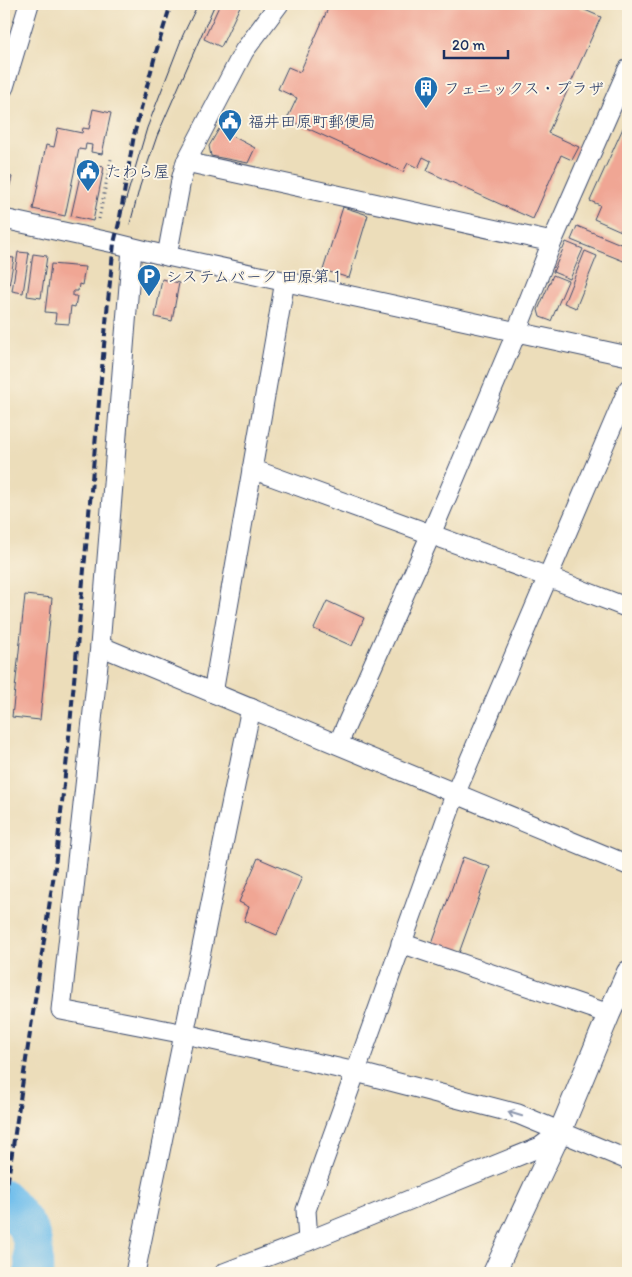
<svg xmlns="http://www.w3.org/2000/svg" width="632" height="1277" font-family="Itim,'Klee One',sans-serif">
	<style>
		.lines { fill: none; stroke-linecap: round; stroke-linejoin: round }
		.river { stroke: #72bfec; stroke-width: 39 }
		.building { fill: #f0a694 }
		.minor-casing { stroke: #3a496c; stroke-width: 21 }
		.tertiary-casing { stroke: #3a496c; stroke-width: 24 }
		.path { stroke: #3a496c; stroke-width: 3; stroke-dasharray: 1 4; stroke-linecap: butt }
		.minor { stroke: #fff; stroke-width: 19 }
		.tertiary { stroke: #fff; stroke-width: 22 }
		.tram { stroke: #1b2f5e; stroke-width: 1 }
		.rail { stroke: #1b2f5e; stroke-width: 4; stroke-dasharray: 8 4; stroke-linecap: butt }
		.oneway { stroke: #8d97ae }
		.labels { text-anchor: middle; stroke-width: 4; stroke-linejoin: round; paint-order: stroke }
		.poi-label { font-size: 16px; fill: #1b2f5e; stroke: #fcf5e5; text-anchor: start }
	</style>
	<rect width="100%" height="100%" fill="#fcf5e5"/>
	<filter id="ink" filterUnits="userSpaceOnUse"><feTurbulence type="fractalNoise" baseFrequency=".02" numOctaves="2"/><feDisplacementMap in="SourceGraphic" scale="10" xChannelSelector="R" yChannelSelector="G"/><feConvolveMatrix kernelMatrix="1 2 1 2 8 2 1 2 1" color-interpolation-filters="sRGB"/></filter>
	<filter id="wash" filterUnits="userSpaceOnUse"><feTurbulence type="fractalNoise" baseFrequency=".0096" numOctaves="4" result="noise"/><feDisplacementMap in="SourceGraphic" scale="20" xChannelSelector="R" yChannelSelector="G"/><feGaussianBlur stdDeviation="1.12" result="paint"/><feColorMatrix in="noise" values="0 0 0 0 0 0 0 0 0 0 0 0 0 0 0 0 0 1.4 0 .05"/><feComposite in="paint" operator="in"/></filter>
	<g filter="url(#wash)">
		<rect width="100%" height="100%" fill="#ecddba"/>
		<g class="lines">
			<path class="river" d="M 4,1199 C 12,1209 23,1219 28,1230 C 35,1242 33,1260 34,1273"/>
		</g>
		<g id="blocks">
			<g class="building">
				<polygon points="220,4 241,4 221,47 204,39"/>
				<polygon points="330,4 571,4 601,17 548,133 579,147 572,160 561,155 533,219 427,171 431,161 423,157 418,168 408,163 403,172 287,119 297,98 278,89 288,67 300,72"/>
				<polygon points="93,109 111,113 102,154 91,152 92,145 86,144 85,150 79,149 65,216 33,209 46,145 54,147 58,128 82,133 83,128 89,129"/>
				<polygon points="628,117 628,234 594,219 600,205 590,201"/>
				<polygon points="219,129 255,148 248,163 211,156 209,146"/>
				<polygon points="83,163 104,167 93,221 71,216"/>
				<polygon points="4,174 12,177 5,204 4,204"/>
				<polygon points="343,207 368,215 349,278 323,270"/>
				<polygon points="577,226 628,247 628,257 626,262 571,240"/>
				<polygon points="566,242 583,249 570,279 553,272"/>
				<polygon points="585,251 597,256 576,308 564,303"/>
				<polygon points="18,252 29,253 23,293 12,291"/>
				<polygon points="33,254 47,256 41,298 27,296"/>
				<polygon points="4,257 14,258 9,286 4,285"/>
				<polygon points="51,264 85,267 82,285 79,284 78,291 73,291 73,296 77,296 75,307 71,306 69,324 55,323 56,313 45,312"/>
				<polygon points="553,275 568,281 551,321 540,317 538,310"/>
				<polygon points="162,279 179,283 172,321 155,317"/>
				<polygon points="25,595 52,598 40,720 12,717"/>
				<polygon points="327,601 364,618 352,646 314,629"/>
				<polygon points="463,857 490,867 459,953 432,944"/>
				<polygon points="258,858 302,877 277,935 244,921 249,907 239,902"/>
			</g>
		</g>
	</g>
	<g filter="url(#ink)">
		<use href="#blocks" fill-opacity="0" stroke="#3a496c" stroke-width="1"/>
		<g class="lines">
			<g class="minor-casing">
				<g id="minor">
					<polyline points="4,87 29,4"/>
					<polyline points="186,162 552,242"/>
					<polyline points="4,219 114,243 167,256 628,356"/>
					<polyline points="132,248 100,646 61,1010 185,1034 356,1072 518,1114 628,1160"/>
					<polyline points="167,256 181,180 186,162 244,51 279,4"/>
					<polyline points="252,469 548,577 628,608"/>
					<polyline points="100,646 628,865"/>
					<polyline points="213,693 285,281"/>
					<polyline points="338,744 431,534 512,343 552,242 628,69"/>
					<polyline points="401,943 609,1014"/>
					<polyline points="308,1241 306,1210 456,792 628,389"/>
					<polyline points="135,1273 251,708"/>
					<polyline points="224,1273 308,1241 540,1147 560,1132"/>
				</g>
			</g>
			<g class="tertiary-casing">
				<polyline id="tertiary" points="494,1273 560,1132 609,1014 628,972"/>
			</g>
			<polyline class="path" points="99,219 111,159"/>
			<use href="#minor" class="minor"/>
			<use href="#tertiary" class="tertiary"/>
			<g class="tram">
				<polyline points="119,223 147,128 183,35 198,4"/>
				<polyline points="130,224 140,186 157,136 215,4"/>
			</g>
			<polyline class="rail" points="4,1206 55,867 68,748 108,301 114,243 119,223 134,135 156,52 171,4"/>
		</g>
		<defs><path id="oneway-shaft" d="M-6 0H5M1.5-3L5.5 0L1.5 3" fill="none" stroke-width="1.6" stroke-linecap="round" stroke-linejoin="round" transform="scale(1.25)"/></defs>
		<use class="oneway" href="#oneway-shaft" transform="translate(515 1114) rotate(-163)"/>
	</g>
	<defs>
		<g id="building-pin" transform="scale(1.25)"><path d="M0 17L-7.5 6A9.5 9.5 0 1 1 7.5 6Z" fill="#1f6fb2" stroke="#fcf5e5"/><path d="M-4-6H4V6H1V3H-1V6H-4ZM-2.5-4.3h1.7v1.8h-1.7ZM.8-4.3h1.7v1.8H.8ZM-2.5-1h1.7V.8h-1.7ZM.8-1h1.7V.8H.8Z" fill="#fff"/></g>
		<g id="civic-pin" transform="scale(1.25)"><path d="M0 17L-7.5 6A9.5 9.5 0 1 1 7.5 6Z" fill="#1f6fb2" stroke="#fcf5e5"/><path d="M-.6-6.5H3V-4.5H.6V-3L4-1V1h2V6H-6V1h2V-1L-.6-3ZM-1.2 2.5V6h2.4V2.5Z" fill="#fff"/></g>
		<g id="parking-pin" transform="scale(1.25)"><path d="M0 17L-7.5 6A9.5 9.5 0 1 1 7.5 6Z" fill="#1f6fb2" stroke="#fcf5e5"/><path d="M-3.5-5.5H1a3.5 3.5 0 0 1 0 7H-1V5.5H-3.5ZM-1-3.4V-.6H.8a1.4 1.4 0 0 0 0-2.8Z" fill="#fff"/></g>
	</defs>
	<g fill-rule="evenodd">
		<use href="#building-pin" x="426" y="88"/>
		<use href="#civic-pin" x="230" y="121"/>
		<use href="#civic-pin" x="88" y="171"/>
		<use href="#parking-pin" x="149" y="276"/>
	</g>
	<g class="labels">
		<g class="poi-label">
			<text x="444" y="94">フェニックス・プラザ</text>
			<text x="248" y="127">福井田原町郵便局</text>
			<text x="106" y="177">たわら屋</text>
			<text x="166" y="282">システムパーク 田原第１</text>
		</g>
	</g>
	<rect width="632" height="1277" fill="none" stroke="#fcf5e5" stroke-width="20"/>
	<path d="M444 50v8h64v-8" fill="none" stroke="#1b2f5e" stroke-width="2.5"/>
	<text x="452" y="50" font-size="15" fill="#1b2f5e" stroke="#fcf5e5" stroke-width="4" paint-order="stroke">20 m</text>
</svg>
